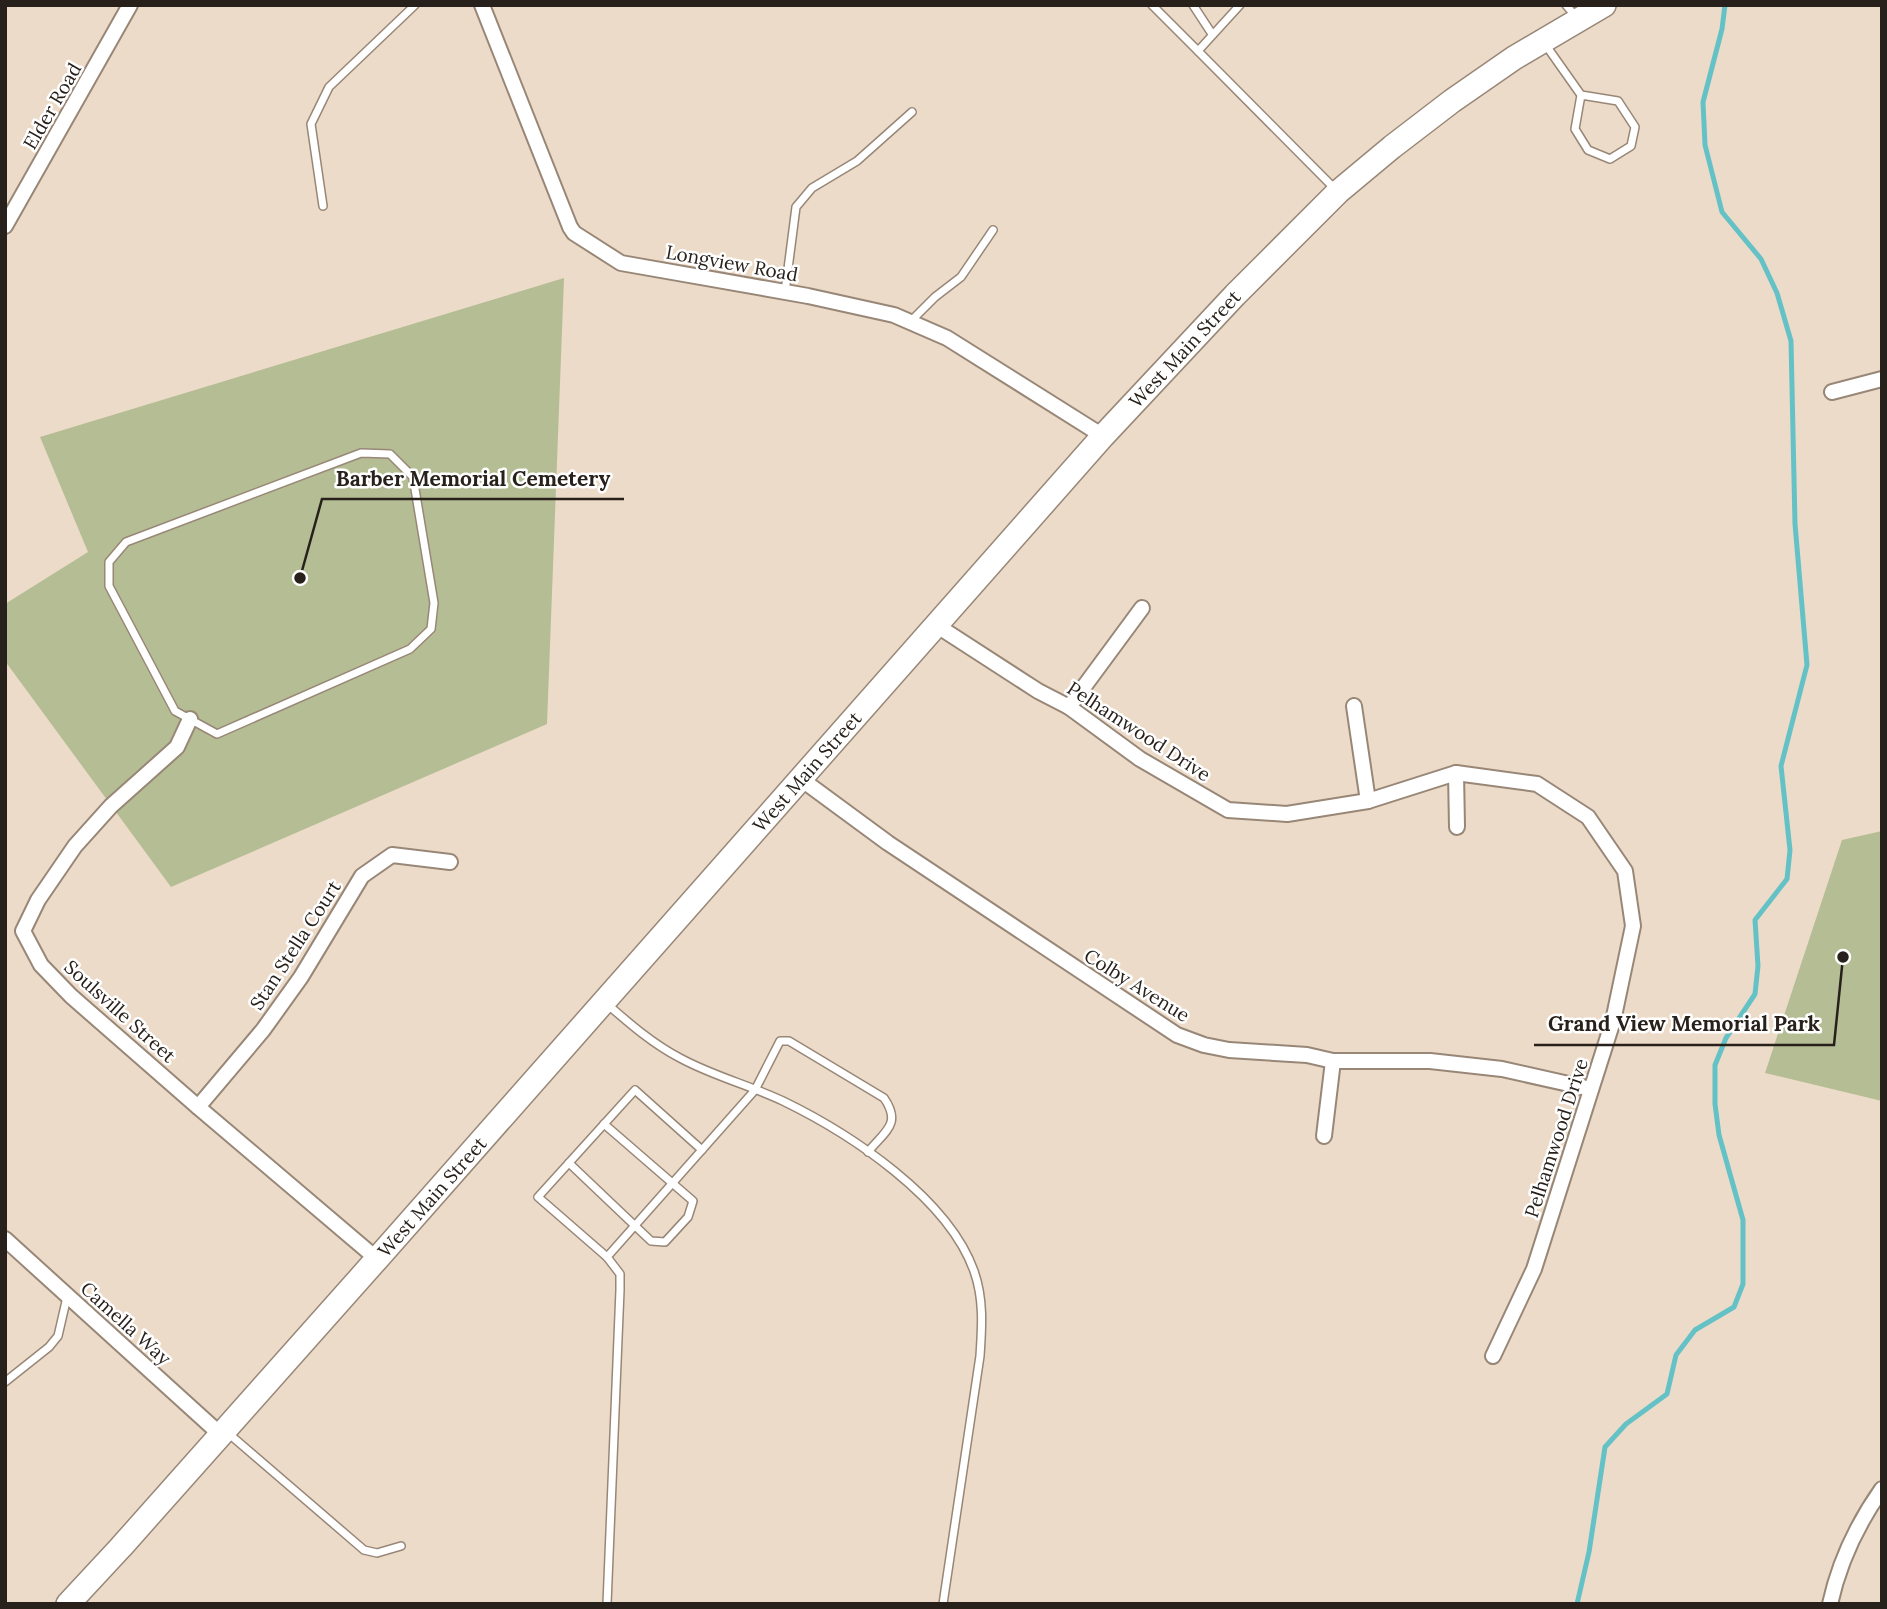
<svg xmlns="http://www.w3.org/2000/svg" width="1887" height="1609" font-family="Lora,serif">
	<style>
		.green { fill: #b5bd94 }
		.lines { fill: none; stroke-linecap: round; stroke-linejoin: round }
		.stream { stroke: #64c2c6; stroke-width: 5 }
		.service-casing { stroke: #988777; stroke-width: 10 }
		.minor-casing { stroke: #988777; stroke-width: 18 }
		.primary-casing { stroke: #988777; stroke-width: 26 }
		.service { stroke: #fff; stroke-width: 7 }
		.minor { stroke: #fff; stroke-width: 14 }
		.primary { stroke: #fff; stroke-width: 23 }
		.labels { text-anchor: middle; stroke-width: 5; stroke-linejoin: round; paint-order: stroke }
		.street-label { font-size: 19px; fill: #28211b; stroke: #fff }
		.leader { fill: none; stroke: #28211b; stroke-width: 2.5 }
		.callout-dot { fill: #28211b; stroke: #fff; stroke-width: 2.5 }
		.callout-label { font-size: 21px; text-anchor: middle; font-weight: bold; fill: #28211b; stroke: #fff; stroke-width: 5; stroke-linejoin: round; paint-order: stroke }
	</style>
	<rect width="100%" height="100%" fill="#eddbc9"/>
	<g class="green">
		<polygon points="564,278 547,724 171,887 5,661 5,604 88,552 40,437"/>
		<polygon points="1882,831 1882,1101 1765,1073 1842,840"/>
	</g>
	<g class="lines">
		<polyline class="stream" points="1577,1604 1589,1552 1605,1447 1626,1424 1667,1394 1676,1355 1695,1330 1734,1307 1743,1284 1743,1220 1719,1135 1715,1104 1715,1065 1726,1038 1755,994 1758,966 1755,920 1787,879 1790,850 1781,766 1807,665 1795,524 1791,341 1777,293 1761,259 1722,212 1705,145 1703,102 1722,29 1725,5"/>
		<g class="service-casing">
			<g id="service">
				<polyline points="1152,5 1198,51"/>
				<polyline points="1193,5 1212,34"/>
				<polyline points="1240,5 1198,51 1335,189"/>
				<polyline points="1566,5 1577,18"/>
				<polyline points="1545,44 1581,95 1575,129 1588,150 1610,159 1631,146 1635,127 1618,101 1581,95"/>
				<polyline points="323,206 311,124 329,87 415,5"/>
				<polyline points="785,292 796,207 812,188 857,161 912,112"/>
				<polyline points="911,321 935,297 961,277 993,230"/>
				<polygon points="361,453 390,454 413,477 434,603 431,629 410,649 217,734 175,711 109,586 109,562 126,542"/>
				<path d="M 607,1004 C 630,1024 653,1044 680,1058 C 713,1076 749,1085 783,1101 C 851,1134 948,1198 974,1271 C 984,1299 982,1327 980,1356 L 943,1604"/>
				<polyline points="569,1163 651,1241 665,1242 688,1217 693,1201 604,1124"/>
				<polyline points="607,1257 538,1197 635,1090 702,1150"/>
				<polyline points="5,1382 49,1347 58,1336 67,1297"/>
				<polyline points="228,1433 364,1550 377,1553 401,1546"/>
				<path d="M 607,1604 L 620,1290 L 620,1274 L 607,1257 L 755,1090 L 780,1041 L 789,1041 L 884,1098 C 902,1124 885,1131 868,1152"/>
			</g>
		</g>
		<g class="minor-casing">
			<g id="minor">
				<polyline points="482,5 570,227 574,233 621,263 808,296 894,315 947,338 1103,436"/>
				<polyline points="5,226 130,5"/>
				<polyline points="1832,392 1882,379"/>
				<polyline points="936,625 1038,691 1069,707 1140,759 1228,810 1287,814 1368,801 1456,773 1537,784 1588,817 1625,871 1633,926 1613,1021 1534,1269 1493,1356"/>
				<polyline points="1354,706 1368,801"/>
				<polyline points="1069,707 1142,608"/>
				<polyline points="190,719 177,747 111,806 75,846 38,900 23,931 41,965 71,996 198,1107 377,1259"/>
				<polyline points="1456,773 1457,827"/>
				<polyline points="801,779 888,843 1177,1035 1204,1045 1229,1050 1307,1055 1333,1061 1430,1061 1502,1069 1591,1089"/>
				<polyline points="198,1107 263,1030 301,977 362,876 392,855 450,862"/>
				<polyline points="1324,1136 1333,1061"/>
				<polyline points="5,1239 221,1435"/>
				<path d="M 1830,1604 C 1839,1563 1858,1523 1882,1489"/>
			</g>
		</g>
		<g class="primary-casing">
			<g id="primary">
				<path id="s1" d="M 68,1604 L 121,1547 L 377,1259 L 1103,436 L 1235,295 L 1338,192 L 1392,147 L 1452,101 L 1514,58 L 1604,5"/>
			</g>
		</g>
		<use href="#service" class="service"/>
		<use href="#minor" class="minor"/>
		<use href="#primary" class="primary"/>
	</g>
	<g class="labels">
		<g class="street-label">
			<text transform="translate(52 106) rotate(-60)" y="7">Elder Road</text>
			<text transform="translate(732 263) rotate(10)" y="7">Longview Road</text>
			<text dy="7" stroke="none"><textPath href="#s1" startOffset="1680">West Main Street</textPath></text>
			<text transform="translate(1139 731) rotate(33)" y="7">Pelhamwood Drive</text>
			<text dy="7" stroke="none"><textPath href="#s1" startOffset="1113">West Main Street</textPath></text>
			<text transform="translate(295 945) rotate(-57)" y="7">Stan Stella Court</text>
			<text transform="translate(1137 985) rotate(32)" y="7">Colby Avenue</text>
			<text transform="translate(120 1011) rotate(42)" y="7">Soulsville Street</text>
			<text transform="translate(1556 1138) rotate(-72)" y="7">Pelhamwood Drive</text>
			<text dy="7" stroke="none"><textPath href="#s1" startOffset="546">West Main Street</textPath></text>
			<text transform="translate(126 1323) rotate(42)" y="7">Camella Way</text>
		</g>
	</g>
	<path class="leader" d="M300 578L322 499H624M1843 957L1834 1045H1534"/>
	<g class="callout-dot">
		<circle cx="300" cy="578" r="7"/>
		<circle cx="1843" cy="957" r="7"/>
	</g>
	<g class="callout-label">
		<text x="473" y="486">Barber Memorial Cemetery</text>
		<text x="1684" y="1031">Grand View Memorial Park</text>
	</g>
	<rect width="1887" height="1609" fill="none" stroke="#28211b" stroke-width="14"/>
</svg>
